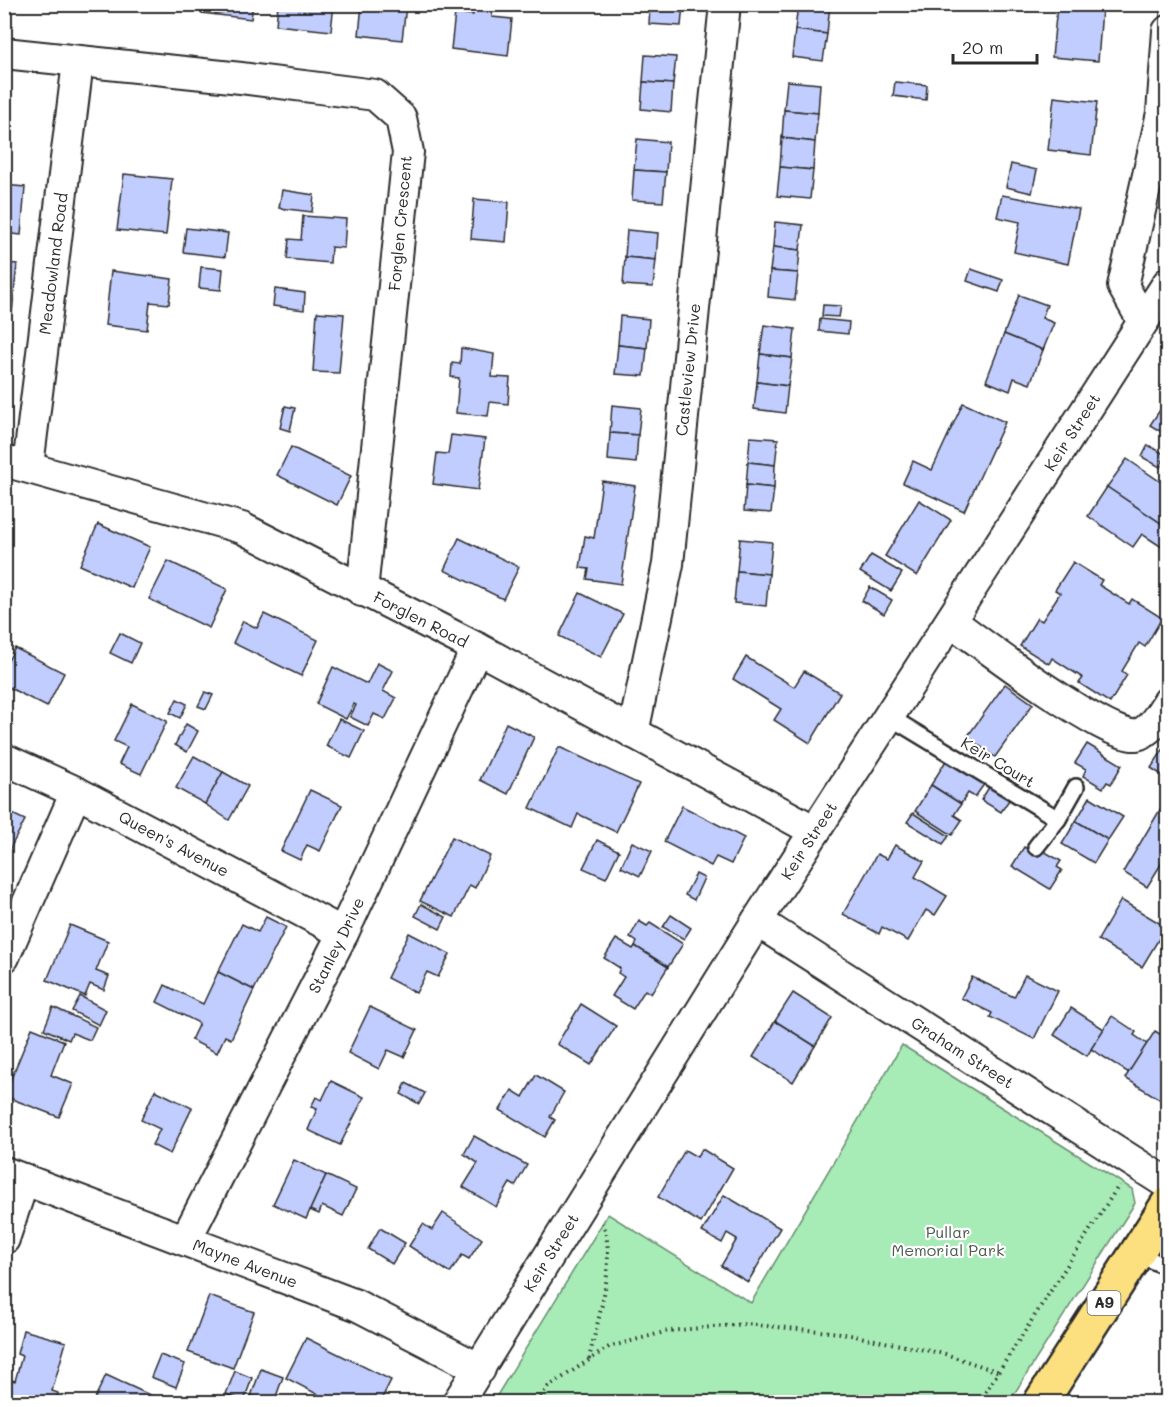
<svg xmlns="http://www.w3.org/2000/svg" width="1172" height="1407" font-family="Mali,sans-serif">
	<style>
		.green { fill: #a7ebb6; stroke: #698b70; stroke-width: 1.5 }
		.building { fill: #c0cdfe; stroke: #2b2b2b; stroke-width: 1.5 }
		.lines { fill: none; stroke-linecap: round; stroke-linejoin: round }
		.service-casing { stroke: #2b2b2b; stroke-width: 20 }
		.minor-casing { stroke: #2b2b2b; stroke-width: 34 }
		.primary-casing { stroke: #2b2b2b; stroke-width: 38 }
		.path { stroke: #2b2b2b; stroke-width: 4; stroke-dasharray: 1.5 4.5; stroke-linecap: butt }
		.service { stroke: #fff; stroke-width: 15 }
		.minor { stroke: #fff; stroke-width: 30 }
		.primary { stroke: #fce080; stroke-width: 33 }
		.labels { text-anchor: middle; stroke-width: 4.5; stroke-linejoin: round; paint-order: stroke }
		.shield { fill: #fff; stroke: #6b6b6b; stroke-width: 1.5 }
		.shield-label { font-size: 15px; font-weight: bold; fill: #2b2b2b }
		.street-label { font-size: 16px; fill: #2b2b2b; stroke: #fff }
		.park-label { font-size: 16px; fill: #4a5b4e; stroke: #fff }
	</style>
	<rect width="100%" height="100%" fill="#fff"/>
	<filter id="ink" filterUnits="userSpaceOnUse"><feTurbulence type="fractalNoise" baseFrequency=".0167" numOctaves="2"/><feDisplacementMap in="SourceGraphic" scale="12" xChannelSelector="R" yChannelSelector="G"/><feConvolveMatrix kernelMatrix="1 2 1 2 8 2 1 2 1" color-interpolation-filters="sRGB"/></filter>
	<g filter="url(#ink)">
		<polygon class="green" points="902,1045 1132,1189 1135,1203 1009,1402 493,1402 608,1214 751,1303"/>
		<g class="building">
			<polygon points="122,4 170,4 169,10"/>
			<polygon points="203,4 253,4 251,19 202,13"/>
			<polygon points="278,4 334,4 331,31 276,25"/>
			<polygon points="362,4 406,6 402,40 359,35"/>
			<polygon points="650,4 683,4 681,26 649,24"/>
			<polygon points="798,4 830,4 827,34 795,30"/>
			<polygon points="1057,6 1102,9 1098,61 1052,57"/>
			<polygon points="473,7 493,9 492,17 512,19 508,56 451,49 455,13 473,15"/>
			<polygon points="795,30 827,34 823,61 792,57"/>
			<polygon points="645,55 676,57 673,84 643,82"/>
			<polygon points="787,81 820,84 818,113 784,110"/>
			<polygon points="643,82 673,84 671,112 641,109"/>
			<polygon points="895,82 927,85 926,100 893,96"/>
			<polygon points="1054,97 1097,102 1091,155 1048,150"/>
			<polygon points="784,110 818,113 815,142 782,138"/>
			<polygon points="782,138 815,142 813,170 780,167"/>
			<polygon points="637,139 668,142 666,172 634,170"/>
			<polygon points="1011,164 1037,170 1032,193 1006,187"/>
			<polygon points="780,167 813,170 810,199 777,196"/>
			<polygon points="634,170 666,172 663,202 632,200"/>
			<polygon points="124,174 172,179 166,235 117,230"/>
			<polygon points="4,185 25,187 21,235 4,233"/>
			<polygon points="282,190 314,195 312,212 279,208"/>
			<polygon points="1002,195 1079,209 1068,264 1014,252 1020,222 997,217"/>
			<polygon points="474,199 509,202 506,242 471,239"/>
			<polygon points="303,216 346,219 344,248 331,247 330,263 287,259 289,239 301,240"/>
			<polygon points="775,222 803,225 800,250 773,247"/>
			<polygon points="186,228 228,233 225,257 183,252"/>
			<polygon points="627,230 658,233 656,260 625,257"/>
			<polygon points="773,247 800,250 798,273 770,271"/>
			<polygon points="625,257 656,260 653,287 623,285"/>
			<polygon points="4,263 17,264 12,313 4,312"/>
			<polygon points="201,267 223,269 221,290 199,288"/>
			<polygon points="971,269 1003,280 999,292 967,281"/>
			<polygon points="111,271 172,279 169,304 150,302 147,330 105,325"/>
			<polygon points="770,271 798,273 795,300 768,297"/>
			<polygon points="275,289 305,293 304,310 273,306"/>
			<polygon points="1019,295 1047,305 1042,318 1054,323 1043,350 1004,334"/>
			<polygon points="823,305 841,306 839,317 822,316"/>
			<polygon points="317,312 344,314 339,373 313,372"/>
			<polygon points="620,316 649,319 647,348 618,345"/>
			<polygon points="820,319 849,322 848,334 819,331"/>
			<polygon points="764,325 795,329 792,358 760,354"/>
			<polygon points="1004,334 1043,350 1030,384 1014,378 1010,391 986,381"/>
			<polygon points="618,345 647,348 644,376 615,374"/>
			<polygon points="461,348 494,354 492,377 510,378 508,404 490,402 488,416 456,413 459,378 451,377 452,363 460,364"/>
			<polygon points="760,354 792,358 788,386 757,382"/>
			<polygon points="757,382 788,386 785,413 754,409"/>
			<polygon points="1168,398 1168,436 1150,425"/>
			<polygon points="963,403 1005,422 964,511 903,483 913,461 932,470"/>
			<polygon points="612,405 641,408 638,435 610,433"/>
			<polygon points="285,406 295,408 290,431 280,428"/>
			<polygon points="610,433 638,435 636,463 608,460"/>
			<polygon points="451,435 485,439 478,490 433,484 437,453 448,454"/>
			<polygon points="750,437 778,439 775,465 748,462"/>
			<polygon points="1148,445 1166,455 1160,467 1142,457"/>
			<polygon points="291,447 351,476 337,505 277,475"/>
			<polygon points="1127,459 1168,487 1168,497 1163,503 1168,506 1168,528 1107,487"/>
			<polygon points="748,462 775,465 774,488 746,485"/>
			<polygon points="602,481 635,486 621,584 587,579 589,569 580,568 585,536 594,538"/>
			<polygon points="746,485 774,488 771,513 744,511"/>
			<polygon points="1107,487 1168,528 1168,551 1142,534 1133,547 1088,516"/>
			<polygon points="919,500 951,520 917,576 885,556"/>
			<polygon points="98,524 150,547 132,588 80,565"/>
			<polygon points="459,538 519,567 503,599 444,570"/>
			<polygon points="740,539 772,542 769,574 737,571"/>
			<polygon points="871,555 902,573 891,591 860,572"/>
			<polygon points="168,561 227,589 209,628 149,599"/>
			<polygon points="1073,562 1102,580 1099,585 1129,604 1132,599 1162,618 1145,647 1139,643 1122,671 1127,675 1110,703 1079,683 1083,678 1052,658 1049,664 1020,646 1037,618 1042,621 1060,593 1055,590"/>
			<polygon points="737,571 769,574 766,606 734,603"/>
			<polygon points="870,587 892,600 884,614 862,601"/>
			<polygon points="580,593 623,614 601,657 559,636"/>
			<polygon points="264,614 318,640 301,676 233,643 243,621 257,628"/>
			<polygon points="120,633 140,643 131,663 110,653"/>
			<polygon points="15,648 64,673 47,707 4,685 4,668"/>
			<polygon points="746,657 794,687 804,671 840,693 810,743 774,720 781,709 733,679"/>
			<polygon points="377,663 393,671 383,691 396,698 385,719 374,714 368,726 350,717 356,705 354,704 346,719 316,704 333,667 367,684"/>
			<polygon points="1005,684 1033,704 995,757 967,737"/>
			<polygon points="205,692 213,695 206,709 198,706"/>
			<polygon points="177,699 187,704 180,718 170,713"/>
			<polygon points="132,704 167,721 141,774 119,764 127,747 114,741"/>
			<polygon points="339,719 364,731 351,758 326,746"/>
			<polygon points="506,723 534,737 508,794 480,780"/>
			<polygon points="186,724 198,731 187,752 175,745"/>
			<polygon points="1168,742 1168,779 1151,768"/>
			<polygon points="1087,744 1122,765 1111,784 1107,782 1103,788 1083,776 1086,769 1075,763"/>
			<polygon points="559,747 639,784 616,832 578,814 572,828 530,808"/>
			<polygon points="194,756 223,772 205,804 176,788"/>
			<polygon points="947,759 985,783 975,797 968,793 961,804 931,785"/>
			<polygon points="223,772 248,786 229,820 205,804"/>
			<polygon points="991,784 1011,797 1001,812 981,800"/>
			<polygon points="931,785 961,804 954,815 962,820 952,835 915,811"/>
			<polygon points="310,790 342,805 320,851 307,845 300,860 281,851"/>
			<polygon points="1090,797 1123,817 1108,840 1076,821"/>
			<polygon points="682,806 744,838 731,864 716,857 711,866 664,842"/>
			<polygon points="1161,808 1168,812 1168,853 1147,887 1123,872"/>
			<polygon points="4,810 25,820 4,860"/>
			<polygon points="913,813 949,836 943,844 907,822"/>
			<polygon points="1076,821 1108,840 1094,863 1062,844"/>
			<polygon points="452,837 490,856 475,888 470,885 454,917 420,901"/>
			<polygon points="597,840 619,851 606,878 583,868"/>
			<polygon points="632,842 652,851 640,876 621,867"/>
			<polygon points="895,845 924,861 915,877 947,896 935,915 926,910 908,941 882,927 879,934 843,914 877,854 887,859"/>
			<polygon points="1024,847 1037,855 1040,849 1061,861 1057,867 1062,870 1050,889 1012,866"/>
			<polygon points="696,874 704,878 694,900 685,895"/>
			<polygon points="1121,900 1166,927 1142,967 1098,940"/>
			<polygon points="421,904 446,917 440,929 415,916"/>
			<polygon points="671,915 691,928 684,939 663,927"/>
			<polygon points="266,917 286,927 254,990 218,972 242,924 258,932"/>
			<polygon points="639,921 647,926 650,923 683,944 668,967 635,946 637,942 630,937"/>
			<polygon points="70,925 108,941 96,971 109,976 104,990 90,984 85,996 47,980"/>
			<polygon points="409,933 450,954 438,977 427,972 416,993 387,978"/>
			<polygon points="616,939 633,949 635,946 668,967 651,994 645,990 633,1009 612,996 624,977 618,973 620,968 604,958"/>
			<polygon points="218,972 254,990 231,1039 225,1036 217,1053 191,1040 199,1023 157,1002 165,985 203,1004"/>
			<polygon points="1025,975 1058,991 1034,1039 990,1017 992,1013 961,998 972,977 1014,997"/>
			<polygon points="793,993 832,1018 815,1046 775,1021"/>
			<polygon points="80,996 106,1010 99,1025 72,1011"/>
			<polygon points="581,1004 616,1026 591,1065 557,1044"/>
			<polygon points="53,1007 96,1027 90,1040 72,1033 69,1040 44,1029"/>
			<polygon points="370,1007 417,1030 404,1057 388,1050 379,1069 348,1053"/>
			<polygon points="1071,1008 1104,1029 1087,1056 1054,1035"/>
			<polygon points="1112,1016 1136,1032 1134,1035 1147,1044 1129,1073 1091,1049"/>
			<polygon points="775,1021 815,1046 793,1082 753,1057"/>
			<polygon points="32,1028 64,1041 51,1075 73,1084 59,1117 4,1096"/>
			<polygon points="1155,1031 1168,1039 1168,1089 1161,1100 1125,1078"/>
			<polygon points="536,1075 564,1092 550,1117 555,1120 545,1137 500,1110 512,1090 523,1097"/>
			<polygon points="331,1081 364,1097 340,1145 308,1130 317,1109 311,1107 316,1097 322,1100"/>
			<polygon points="406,1083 425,1093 419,1104 401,1094"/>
			<polygon points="155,1090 192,1108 170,1154 152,1145 160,1129 141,1120"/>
			<polygon points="474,1136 527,1165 515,1186 510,1183 496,1207 463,1187 478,1163 464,1154"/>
			<polygon points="702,1149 733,1168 701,1223 658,1197 685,1150 697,1157"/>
			<polygon points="294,1160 326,1175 306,1219 273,1204"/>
			<polygon points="326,1175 356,1189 343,1216 322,1206 319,1214 310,1210"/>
			<polygon points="724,1195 780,1228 748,1282 721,1266 737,1239 727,1233 722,1243 702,1232"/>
			<polygon points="443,1213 482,1239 469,1259 462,1255 450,1273 409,1246 423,1224 432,1230"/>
			<polygon points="380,1228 405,1243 392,1264 368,1249"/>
			<polygon points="209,1296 254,1312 233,1368 188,1352"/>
			<polygon points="23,1330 66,1342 52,1391 58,1393 56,1402 4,1402 10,1380 15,1381 22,1356 17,1354"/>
			<polygon points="306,1338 391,1380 380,1402 318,1402 321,1396 286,1378"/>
			<polygon points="160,1355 185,1364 176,1387 151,1377"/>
			<polygon points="261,1369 283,1377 274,1402 251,1396"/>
			<polygon points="235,1371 252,1378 244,1401 226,1394"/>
			<polygon points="106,1375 165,1402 93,1402"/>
		</g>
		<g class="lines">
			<g class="service-casing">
				<g id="service">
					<polyline points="888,716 1058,819 1076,787"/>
					<polyline points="1036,847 1058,819"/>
					<polyline points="1136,1254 1168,1267"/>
				</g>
			</g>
			<g class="minor-casing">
				<g id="minor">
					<polyline points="4,53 241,78 375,95 401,118 408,152 362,591"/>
					<polyline points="1143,321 1123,286 1162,113 1168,31"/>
					<path id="s1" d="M 4,461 L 242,528 L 477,648 L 815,831"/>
					<path id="s2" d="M 28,466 L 78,62"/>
					<path d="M 951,621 C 979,642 1107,739 1136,735 C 1151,732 1160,714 1168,702"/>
					<path id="s3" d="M 633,733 L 668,564 L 725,4"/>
					<path id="s4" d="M 4,759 L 76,792 L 343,933"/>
					<path id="s5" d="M 757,921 L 1168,1184"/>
					<polyline points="4,957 76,792"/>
					<path id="s6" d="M 4,1172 L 356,1305 L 480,1369"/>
					<polyline points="4,1239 24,1179"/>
					<path id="s7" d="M 186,1239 L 343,933 L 477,648"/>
					<path id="s8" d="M 458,1402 L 757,921 L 1168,283"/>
				</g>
			</g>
			<g class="primary-casing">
				<polyline id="primary" points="1041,1402 1168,1204"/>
			</g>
			<g class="path">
				<path d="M 589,1359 C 598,1316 617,1266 603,1223"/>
				<polyline points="537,1402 548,1387 609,1347 668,1331 746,1324 840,1333 945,1354 999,1372"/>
				<polyline points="979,1402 1119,1185"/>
			</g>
			<use href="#service" class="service"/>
			<use href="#minor" class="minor"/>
			<use href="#primary" class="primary"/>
		</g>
	</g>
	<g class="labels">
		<rect class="shield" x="1087.5" y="1291" width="33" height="24" rx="4.5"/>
		<g class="shield-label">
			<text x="1104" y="1308">A9</text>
		</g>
		<g class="street-label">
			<text transform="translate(400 223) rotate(-85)" y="6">Forglen Crescent</text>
			<text dy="6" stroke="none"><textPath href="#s2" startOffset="204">Meadowland Road</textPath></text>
			<text dy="6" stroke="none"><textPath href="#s3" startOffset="368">Castleview Drive</textPath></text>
			<text dy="6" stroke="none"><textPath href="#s8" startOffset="1148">Keir Street</textPath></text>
			<text dy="6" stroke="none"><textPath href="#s1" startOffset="448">Forglen Road</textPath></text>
			<text transform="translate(998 762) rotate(31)" y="6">Keir Court</text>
			<text dy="6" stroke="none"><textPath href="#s8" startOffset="662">Keir Street</textPath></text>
			<text dy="6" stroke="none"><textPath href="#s4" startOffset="190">Queen's Avenue</textPath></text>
			<text dy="6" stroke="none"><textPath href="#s7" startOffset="330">Stanley Drive</textPath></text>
			<text dy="6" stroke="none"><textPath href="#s5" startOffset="244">Graham Street</textPath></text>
			<text dy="6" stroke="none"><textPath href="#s8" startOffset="176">Keir Street</textPath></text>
			<text dy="6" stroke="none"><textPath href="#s6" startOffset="258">Mayne Avenue</textPath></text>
		</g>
		<g class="park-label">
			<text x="948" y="1238">Pullar<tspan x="948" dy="18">Memorial Park</tspan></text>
		</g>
	</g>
	<rect width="1172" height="1407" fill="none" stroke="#fff" stroke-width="24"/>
	<rect x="12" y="12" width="1148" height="1383" fill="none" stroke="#2b2b2b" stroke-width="2" filter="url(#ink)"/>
	<path d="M953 54v9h84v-9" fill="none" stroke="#2b2b2b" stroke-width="3"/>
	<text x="962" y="54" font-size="18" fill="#2b2b2b" stroke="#ffffff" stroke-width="4.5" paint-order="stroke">20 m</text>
</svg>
